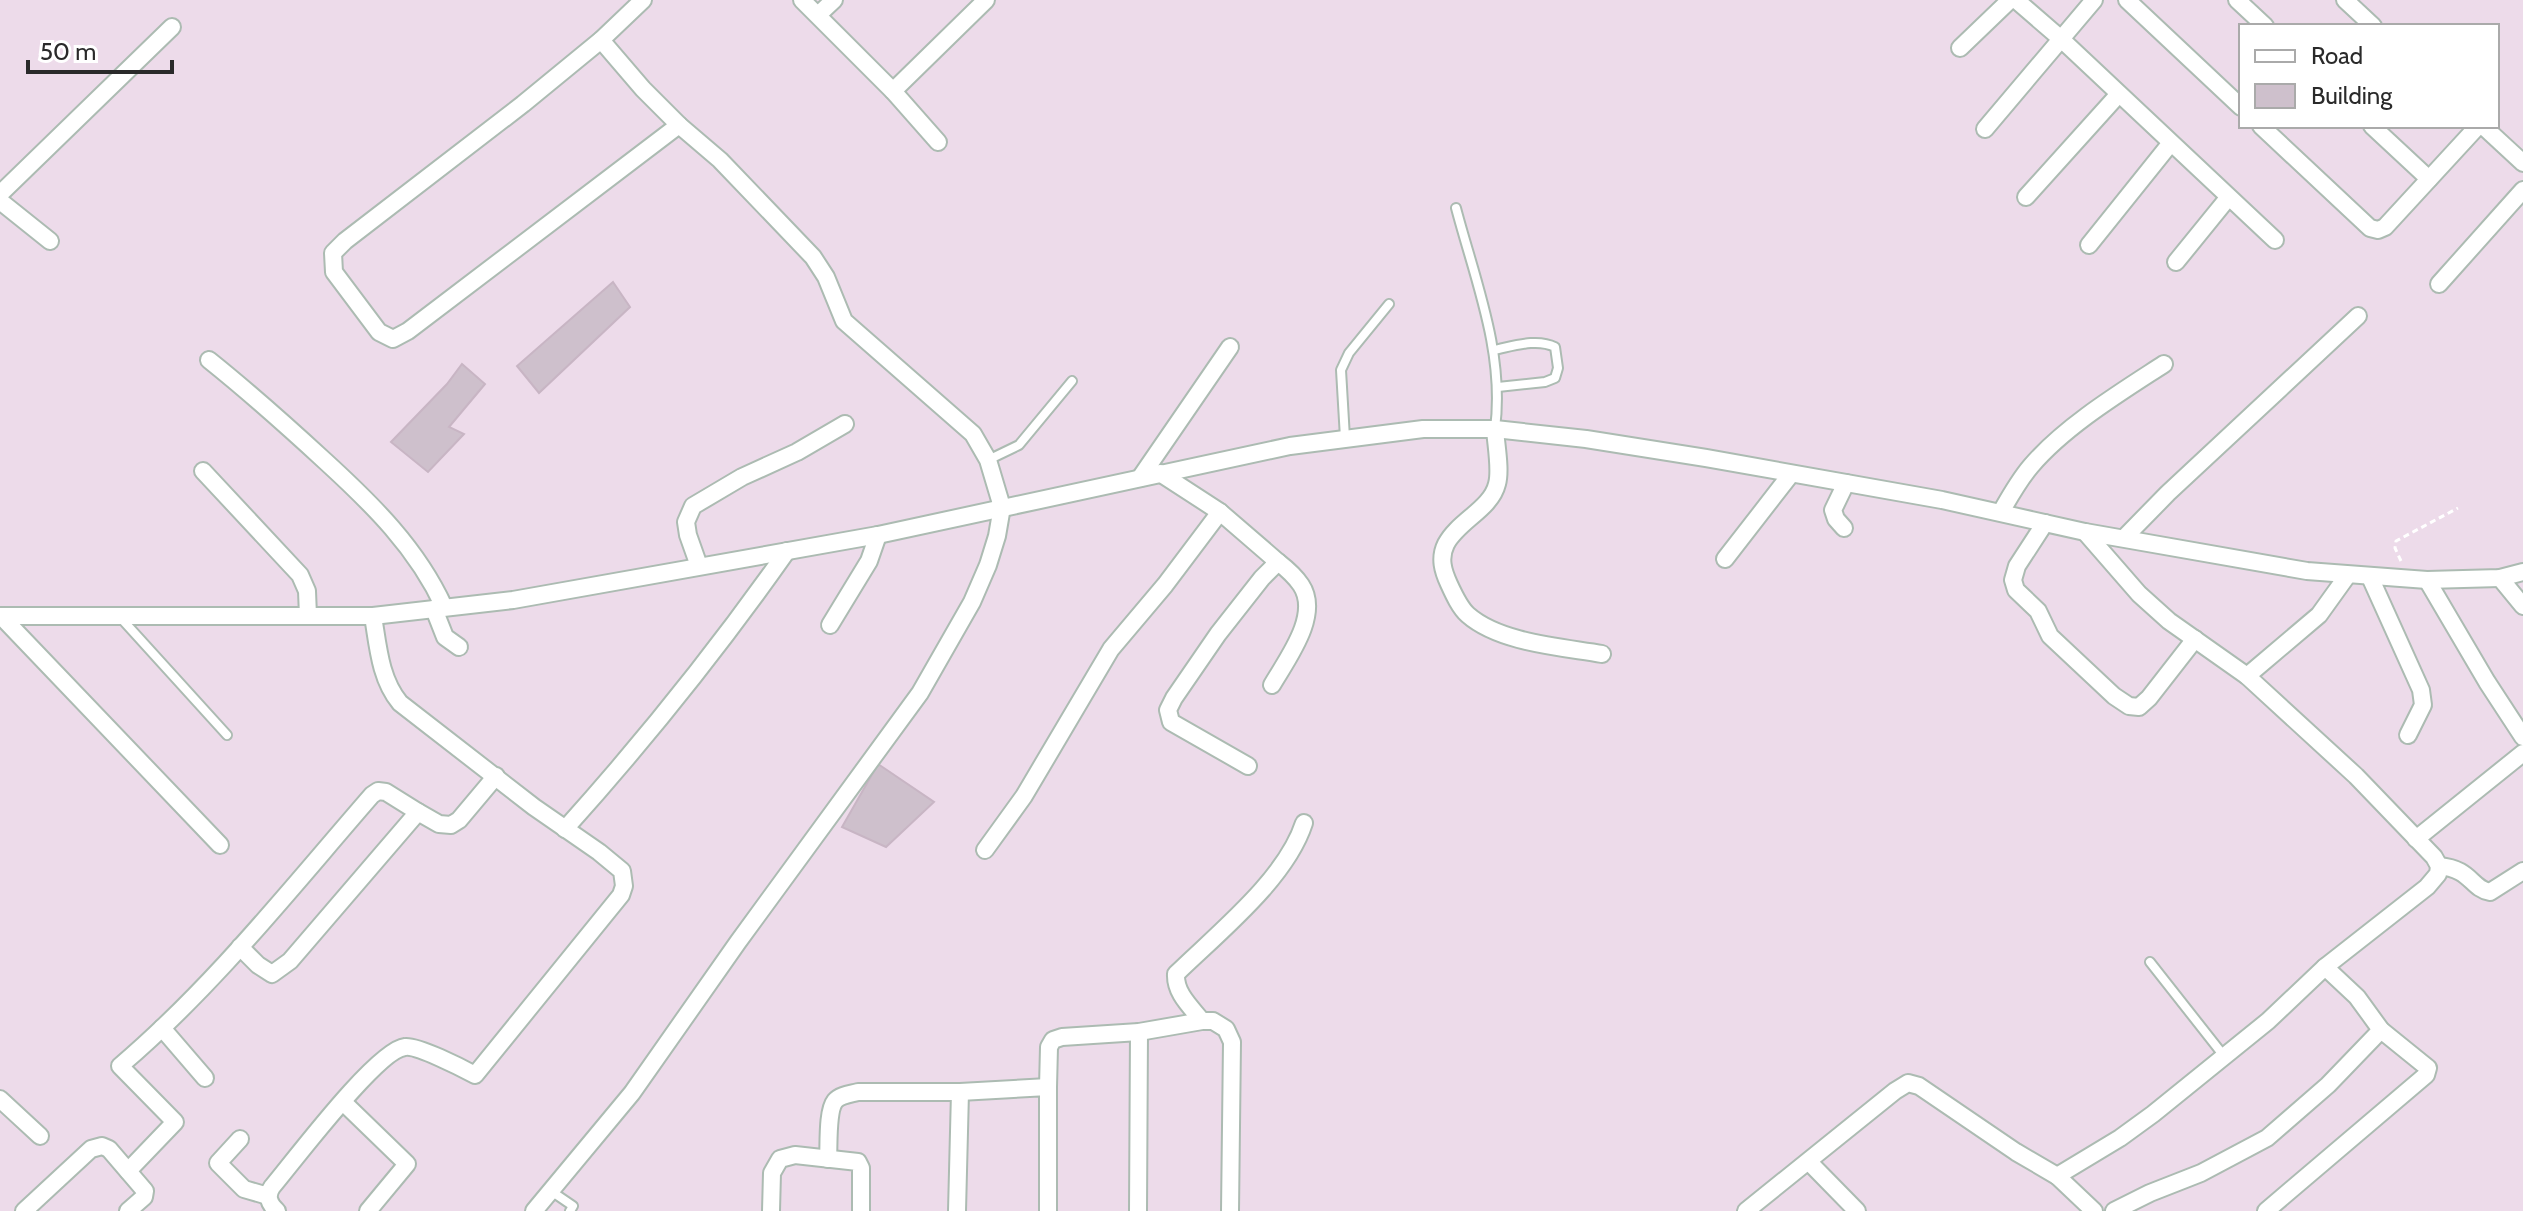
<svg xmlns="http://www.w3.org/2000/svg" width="2523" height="1211" font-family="Cabin,sans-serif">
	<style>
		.building { fill: #cec0cc; stroke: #c8b5c4; stroke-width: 2 }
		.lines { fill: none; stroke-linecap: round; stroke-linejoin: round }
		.service-casing { stroke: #acbbb2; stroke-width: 12 }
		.minor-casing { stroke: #acbbb2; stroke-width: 20 }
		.path { stroke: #fff; stroke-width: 3; stroke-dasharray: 6 4; stroke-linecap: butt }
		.service { stroke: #fff; stroke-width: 8 }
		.minor { stroke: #fff; stroke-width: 16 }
	</style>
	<rect width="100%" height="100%" fill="#eddbea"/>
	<g class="building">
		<polygon points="613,282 630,307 539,393 517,366"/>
		<polygon points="462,364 485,384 449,427 464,434 428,472 391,442 447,384"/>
		<polygon points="878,764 934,802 886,847 842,827"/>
	</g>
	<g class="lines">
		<g class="service-casing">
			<g id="service">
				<path d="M 1456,208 C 1475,280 1505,353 1495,429"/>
				<path d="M 1494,350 C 1514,346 1537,338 1555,347 L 1558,368 L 1555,378 L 1545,382 L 1498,387"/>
				<polyline points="1345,438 1341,370 1349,353 1389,304"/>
				<polyline points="988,460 1019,445 1072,381"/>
				<polyline points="119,616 227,735"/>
				<polyline points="2150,962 2224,1056"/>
				<polyline points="551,1191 573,1206 570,1211"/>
			</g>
		</g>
		<g class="minor-casing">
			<g id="minor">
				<polyline points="802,0 893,91 938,142"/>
				<polyline points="2016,0 2060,38 2275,240"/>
				<polyline points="2127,0 2241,107"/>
				<polyline points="2237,0 2265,26"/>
				<polyline points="2345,0 2373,26"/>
				<polyline points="818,15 834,0"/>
				<polyline points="601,40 643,89 679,125"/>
				<polyline points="1960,48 2010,0"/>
				<polyline points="893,91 986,0"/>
				<polyline points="2261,126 2370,228 2378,230 2385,227 2478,126"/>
				<polyline points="2372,126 2429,179"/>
				<polyline points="2483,126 2523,163"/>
				<polyline points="1985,129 2094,0"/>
				<polyline points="0,194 172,27"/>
				<polyline points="2026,197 2118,95"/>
				<polyline points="0,201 50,241"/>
				<polyline points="2089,245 2170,144"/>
				<polyline points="2176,262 2228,198"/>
				<polyline points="2439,284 2523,190"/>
				<path d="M 209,360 C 249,392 287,426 325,461 C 372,504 417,548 444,607"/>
				<path d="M 1495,429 C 1496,445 1501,470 1497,484 C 1491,509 1458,521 1446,544 C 1439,558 1443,571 1449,584 C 1454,595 1460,608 1468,615 C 1500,643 1562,647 1602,654"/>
				<polyline points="203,471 300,575 307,591 308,616"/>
				<polyline points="1160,473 1220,512 1278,562 1262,578 1218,634 1174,698 1168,710 1171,722 1248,766"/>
				<polyline points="1140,478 1230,347"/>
				<path d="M 2001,512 C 2010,496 2019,480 2031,466 C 2065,426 2121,392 2164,364"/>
				<polyline points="2045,523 2017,566 2013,580 2016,590 2038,611 2050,636 2114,696 2129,706 2139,707 2149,698 2195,639"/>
				<polyline points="1844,528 1836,519 1833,510 1846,483"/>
				<polyline points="2124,538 2168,493 2358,316"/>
				<polyline points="1725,559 1791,474"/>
				<polyline points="699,566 688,535 686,522 693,506 742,477 797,452 845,424"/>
				<polyline points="2370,577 2421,690 2423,705 2408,735"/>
				<polyline points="2500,578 2523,606"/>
				<polyline points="2427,580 2487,682 2523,737"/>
				<polyline points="434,609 445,637 459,647"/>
				<polyline points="0,616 373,616 513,600 878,535 1290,446 1423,429 1495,429 1586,439 1706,458 1942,500 2085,532 2307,571 2427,580 2500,578 2523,572"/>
				<polyline points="1,616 220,845"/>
				<polyline points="830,625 869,561 878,535"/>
				<polyline points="2247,676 2319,615 2347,576"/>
				<path d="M 1272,685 C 1287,659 1321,615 1301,585 C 1295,576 1287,569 1278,562"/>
				<path d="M 565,829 C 645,740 718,649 787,551"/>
				<polyline points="2416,839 2523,753"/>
				<polyline points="985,850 1024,796 1111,649 1165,585 1220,512"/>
				<path d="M 2439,866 C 2472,869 2470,888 2490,892 L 2523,871"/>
				<polyline points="240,947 258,965 272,974 290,961 418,812 439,824 451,825 459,820 496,776"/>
				<path d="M 1202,1021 C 1190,1006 1175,993 1176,974 C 1218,933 1286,879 1304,823"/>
				<polyline points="162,1028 205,1078"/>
				<polyline points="1048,1087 1049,1047 1053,1040 1062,1037 1139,1032 1202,1021 1213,1021 1226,1029 1232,1042 1230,1211"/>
				<polyline points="960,1092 1048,1087 1048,1211"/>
				<polyline points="0,1099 40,1136"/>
				<polyline points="343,1102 407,1164 368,1211"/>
				<polyline points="240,1139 218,1163 244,1189 268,1196"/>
				<path d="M 828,1159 C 829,1145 827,1111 835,1101 C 840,1095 851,1094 858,1092 L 960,1092 L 957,1211"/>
				<polyline points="1809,1162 1857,1211"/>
				<path d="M 128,1171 L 175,1122 L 120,1066 C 214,986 291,888 372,795 L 378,791 L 386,792 L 418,812"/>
				<polyline points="2057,1176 2120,1138 2153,1114 2268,1021 2325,967 2427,887 2438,874 2439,866 2434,857 2356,776 2247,676 2169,621 2139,594 2085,532"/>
				<polyline points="24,1211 91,1149 102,1146 109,1149 145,1191 144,1197 128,1211"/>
				<path d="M 277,1211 C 269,1204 266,1196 272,1187 C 294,1161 377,1050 405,1047 C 417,1045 462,1068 475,1075 L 621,895 L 624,886 L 622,871 L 599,852 L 534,807 L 400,703 C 380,679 378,646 373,616"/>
				<polyline points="534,1211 632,1093 738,942 920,693 972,602 988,565 997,536 1002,507 988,460 973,434 844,321 826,277 813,257 720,160 679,125 408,331 393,339 379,332 334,272 333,253 345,241 523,104 601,40 643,0"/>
				<polyline points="771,1211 772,1173 780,1159 795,1155 858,1162 861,1168 861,1211"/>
				<polyline points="1138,1211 1139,1032"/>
				<polyline points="1746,1211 1895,1091 1908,1083 1919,1086 2016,1152 2057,1176 2094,1211"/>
				<polyline points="2114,1211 2150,1193 2201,1173 2267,1138 2328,1085 2381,1030"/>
				<polyline points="2266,1211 2426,1075 2428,1068 2381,1030 2357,997 2325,967"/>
			</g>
		</g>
		<polyline class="path" points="2401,561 2395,548 2396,541 2458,508"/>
		<use href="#service" class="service"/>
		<use href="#minor" class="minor"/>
	</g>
	<rect x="2239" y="24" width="260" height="104" fill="#ffffff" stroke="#aaaaaa" stroke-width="2"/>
	<rect x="2255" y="50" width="40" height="12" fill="#ffffff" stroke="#aaaaaa" stroke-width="2"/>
	<text x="2311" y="64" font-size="24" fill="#2a2a2a">Road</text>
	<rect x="2255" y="84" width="40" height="24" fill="#cec0cc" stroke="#aaaaaa" stroke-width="2"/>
	<text x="2311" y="104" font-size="24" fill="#2a2a2a">Building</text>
	<path d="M28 60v12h144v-12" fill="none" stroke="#2a2a2a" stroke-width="4"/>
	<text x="40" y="60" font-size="24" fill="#2a2a2a" stroke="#ffffff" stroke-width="6" paint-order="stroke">50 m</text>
</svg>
